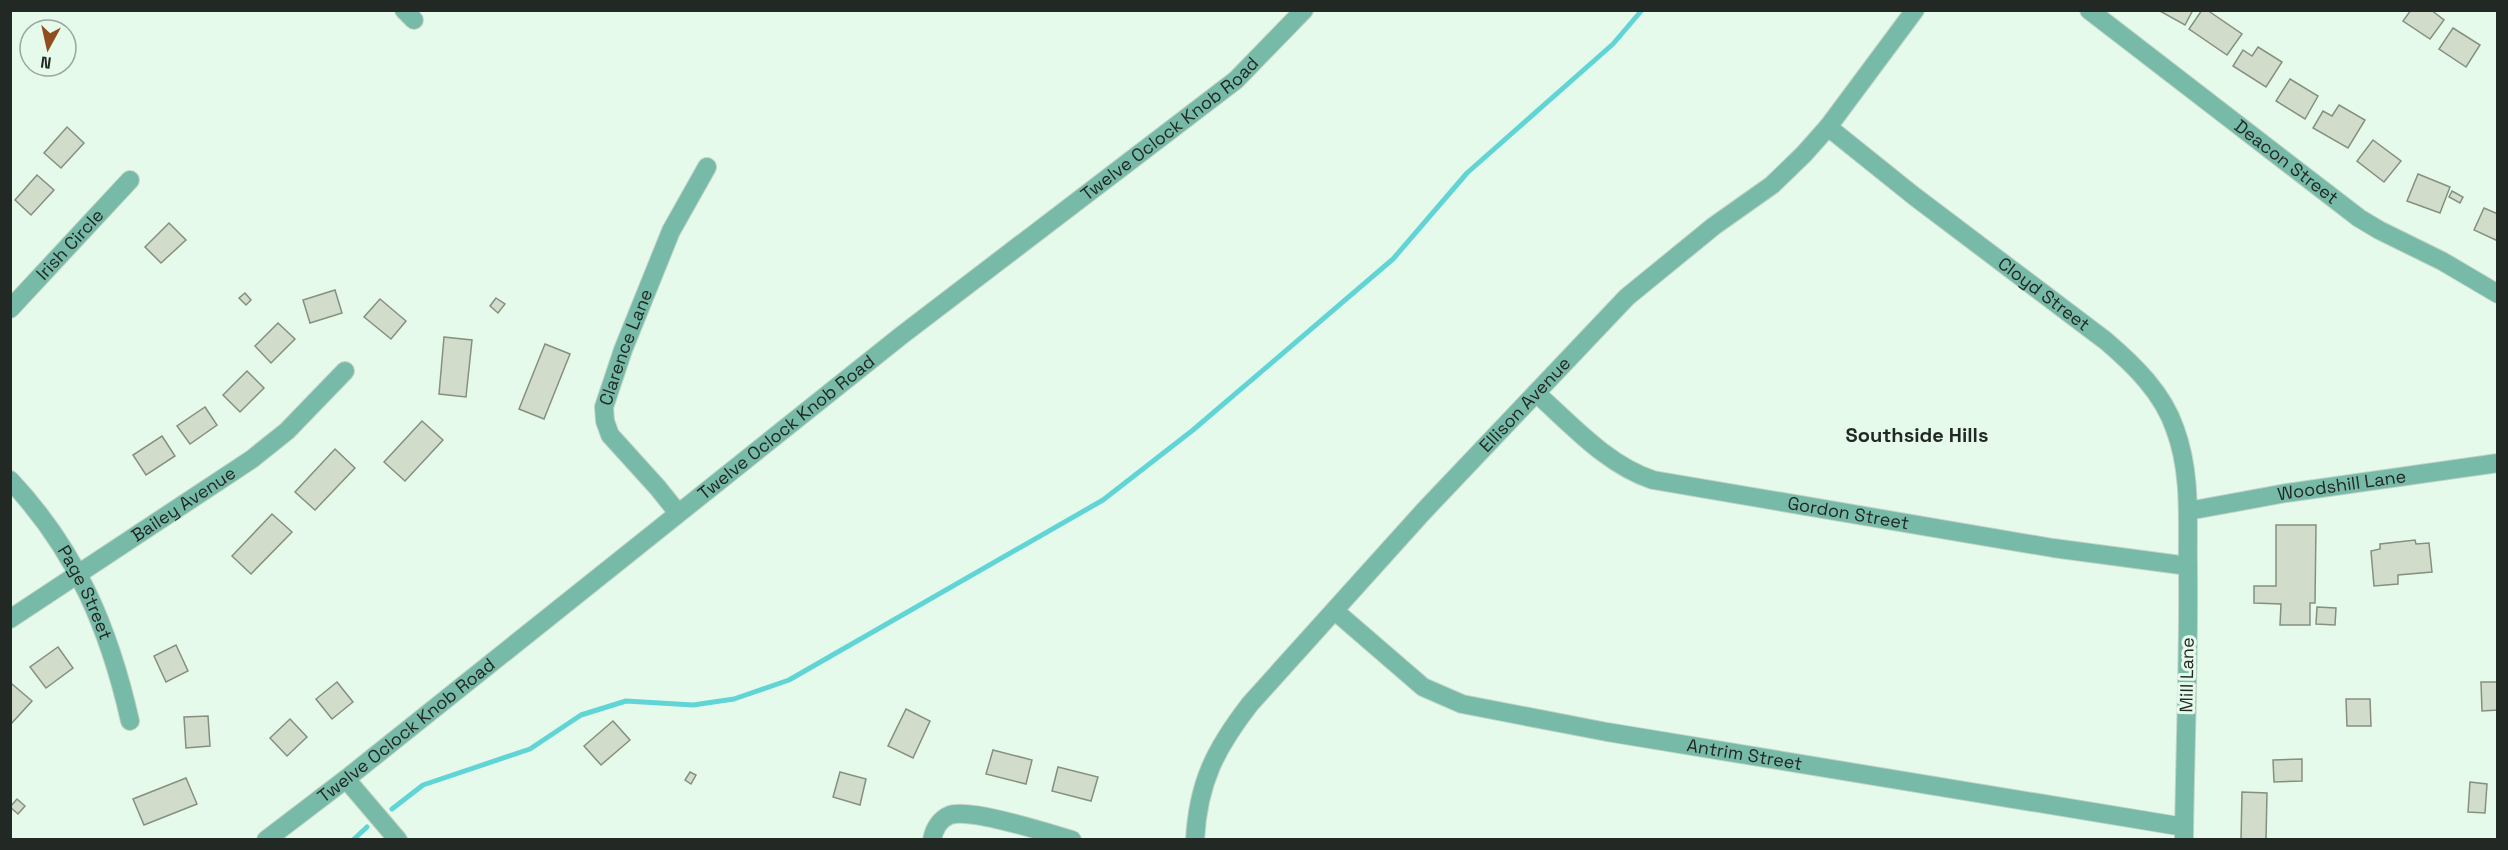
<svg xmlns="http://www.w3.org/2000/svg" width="2508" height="850" font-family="'Space Grotesk',sans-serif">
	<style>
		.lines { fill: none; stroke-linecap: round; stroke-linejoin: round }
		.stream { stroke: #61d5d5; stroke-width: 5 }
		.building { fill: #d1ddca; stroke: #85907f; stroke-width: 1.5 }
		.minor-casing { stroke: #c3d4c7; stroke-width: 20 }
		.minor { stroke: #77baa7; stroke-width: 18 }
		.labels { text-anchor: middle; stroke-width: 6; stroke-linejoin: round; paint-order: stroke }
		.street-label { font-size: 18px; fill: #222924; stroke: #e6faeb }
		.neighbourhood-label { font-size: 20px; font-weight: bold; fill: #222924; stroke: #e6faeb }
	</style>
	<rect width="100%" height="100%" fill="#e6faeb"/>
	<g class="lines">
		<g class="stream">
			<polyline points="392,809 423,785 530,749 581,715 626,701 693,705 734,699 789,680 1103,500 1193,430 1393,259 1467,173 1613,44 1642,10"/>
			<polyline points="353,840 367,827"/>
		</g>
	</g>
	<g class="building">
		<polygon points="2158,10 2193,10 2185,25"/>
		<polygon points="2202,10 2207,10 2242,34 2227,55 2189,29"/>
		<polygon points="2411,10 2431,10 2444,20 2430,39 2403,21"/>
		<polygon points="2453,28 2480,45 2466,67 2439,49"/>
		<polygon points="2258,47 2282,62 2266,87 2233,66 2243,50 2252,56"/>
		<polygon points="2290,79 2318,96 2305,119 2276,101"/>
		<polygon points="2339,105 2365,120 2348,148 2313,128 2323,111 2332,116"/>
		<polygon points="67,127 84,143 61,168 44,153"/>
		<polygon points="2373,140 2401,161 2384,182 2357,161"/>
		<polygon points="2418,174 2450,187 2440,213 2407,201"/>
		<polygon points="37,175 54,190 31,215 15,200"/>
		<polygon points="2452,191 2463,197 2460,203 2449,197"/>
		<polygon points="2484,208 2498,214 2498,241 2474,230"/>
		<polygon points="169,223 186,240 161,263 145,247"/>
		<polygon points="335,290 342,313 310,323 303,300"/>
		<polygon points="245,293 251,300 246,305 239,298"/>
		<polygon points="496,298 505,304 498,313 490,306"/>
		<polygon points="380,299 406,321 391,339 364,317"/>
		<polygon points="278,323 295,339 271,363 255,346"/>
		<polygon points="444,337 472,340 466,397 439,394"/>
		<polygon points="545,344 570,354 544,419 519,409"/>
		<polygon points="247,371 264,388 240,412 223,395"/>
		<polygon points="205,407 217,425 190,444 177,426"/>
		<polygon points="422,421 443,440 405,481 384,462"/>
		<polygon points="162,436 175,456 146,475 133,455"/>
		<polygon points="335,449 355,468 315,510 295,492"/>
		<polygon points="272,514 292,532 251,574 232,556"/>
		<polygon points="2276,525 2316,525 2315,603 2310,603 2310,625 2280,625 2281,604 2254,603 2254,586 2276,586"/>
		<polygon points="2415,540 2416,544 2429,543 2432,572 2398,575 2398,584 2374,586 2371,551 2380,549 2380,544"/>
		<polygon points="2317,607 2336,608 2335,625 2316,624"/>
		<polygon points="176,645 188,671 166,682 154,656"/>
		<polygon points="58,647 73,668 46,688 30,667"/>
		<polygon points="337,682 353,702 332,719 316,699"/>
		<polygon points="2481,682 2498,682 2498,710 2482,711"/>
		<polygon points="12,684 32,701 10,725 10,686"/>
		<polygon points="2346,699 2370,699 2371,726 2347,726"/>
		<polygon points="906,709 930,721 913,758 888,746"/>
		<polygon points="208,716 210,746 186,748 184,717"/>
		<polygon points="290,719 307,737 287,756 270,738"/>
		<polygon points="613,721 630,740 601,765 584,746"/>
		<polygon points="993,750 1032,760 1026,784 986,774"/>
		<polygon points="2302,759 2302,781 2274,782 2273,760"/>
		<polygon points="1058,767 1098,777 1091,801 1052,791"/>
		<polygon points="690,772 696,775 691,784 685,780"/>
		<polygon points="840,772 866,779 860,805 833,797"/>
		<polygon points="186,778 197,804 144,825 133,799"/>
		<polygon points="2470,782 2487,784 2485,813 2468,812"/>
		<polygon points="2242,792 2267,793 2266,840 2241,840"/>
		<polygon points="17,799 25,806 18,814 10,807"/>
	</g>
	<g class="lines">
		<g class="minor-casing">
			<g id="minor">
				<polyline points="404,10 414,20"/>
				<path id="s1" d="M 2089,10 L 2359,218 L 2379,230 L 2442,261 L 2498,294"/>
				<path id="s2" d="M 1828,127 L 1914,196 L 2106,341 C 2134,365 2163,393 2175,429 C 2192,475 2187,522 2188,569 C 2189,659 2185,748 2184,838"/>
				<path id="s3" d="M 10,309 L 130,180"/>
				<path id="s4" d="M 1536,393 C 1572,425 1607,465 1653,480 L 2053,548 L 2188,566"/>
				<path id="s5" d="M 10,480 C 76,550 109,628 130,721"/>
				<path id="s6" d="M 2188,511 L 2286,493 L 2498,463"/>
				<path id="s7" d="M 678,513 L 658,488 L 610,435 L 605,421 L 604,407 L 623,350 L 671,231 L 707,167"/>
				<path id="s8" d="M 1335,611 L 1423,687 L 1462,704 L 1607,732 L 2184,827"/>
				<path id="s9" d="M 10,619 L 252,459 L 287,431 L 345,371"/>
				<polyline points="346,779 398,840"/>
				<path id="s10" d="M 266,840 L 346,779 L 902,335 L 1236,80 L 1304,10"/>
				<path d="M 932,840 C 934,829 940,819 950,815 C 971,808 1048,833 1072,840"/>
				<path id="s11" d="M 1195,840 C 1198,782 1216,748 1250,704 L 1423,512 L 1627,297 L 1714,226 L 1772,185 L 1804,154 L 1828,127 L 1915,10"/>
			</g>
		</g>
		<use href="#minor" class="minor"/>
	</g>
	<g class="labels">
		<g class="street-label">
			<text dy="6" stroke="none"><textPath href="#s10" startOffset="1150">Twelve Oclock Knob Road</textPath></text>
			<text dy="6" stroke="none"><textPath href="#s1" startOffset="249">Deacon Street</textPath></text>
			<text dy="6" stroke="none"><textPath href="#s3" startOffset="88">Irish Circle</textPath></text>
			<text dy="6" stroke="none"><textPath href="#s2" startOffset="273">Cloyd Street</textPath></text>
			<text dy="6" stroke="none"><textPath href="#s7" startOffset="196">Clarence Lane</textPath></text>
			<text dy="6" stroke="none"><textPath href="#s11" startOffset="556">Ellison Avenue</textPath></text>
			<text dy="6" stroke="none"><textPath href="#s10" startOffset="664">Twelve Oclock Knob Road</textPath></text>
			<text dy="6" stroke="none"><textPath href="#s6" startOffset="156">Woodshill Lane</textPath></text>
			<text dy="6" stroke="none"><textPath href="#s9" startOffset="208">Bailey Avenue</textPath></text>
			<text dy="6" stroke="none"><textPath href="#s4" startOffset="345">Gordon Street</textPath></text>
			<text dy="6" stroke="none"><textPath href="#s5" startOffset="136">Page Street</textPath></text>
			<text transform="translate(2187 675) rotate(-89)" y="6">Mill Lane</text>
			<text dy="6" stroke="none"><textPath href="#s10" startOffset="178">Twelve Oclock Knob Road</textPath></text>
			<text dy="6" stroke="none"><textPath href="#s8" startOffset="446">Antrim Street</textPath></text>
		</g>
		<g class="neighbourhood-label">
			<text x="1917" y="442">Southside Hills</text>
		</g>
	</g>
	<rect width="2508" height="850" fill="none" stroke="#222924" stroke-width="24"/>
	<g transform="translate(48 48) rotate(188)"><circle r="28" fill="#e6faeb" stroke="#98a69b" stroke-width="1.5"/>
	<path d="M0-4.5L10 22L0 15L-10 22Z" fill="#904d1e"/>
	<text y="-9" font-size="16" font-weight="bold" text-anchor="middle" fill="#222924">N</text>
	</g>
</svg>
